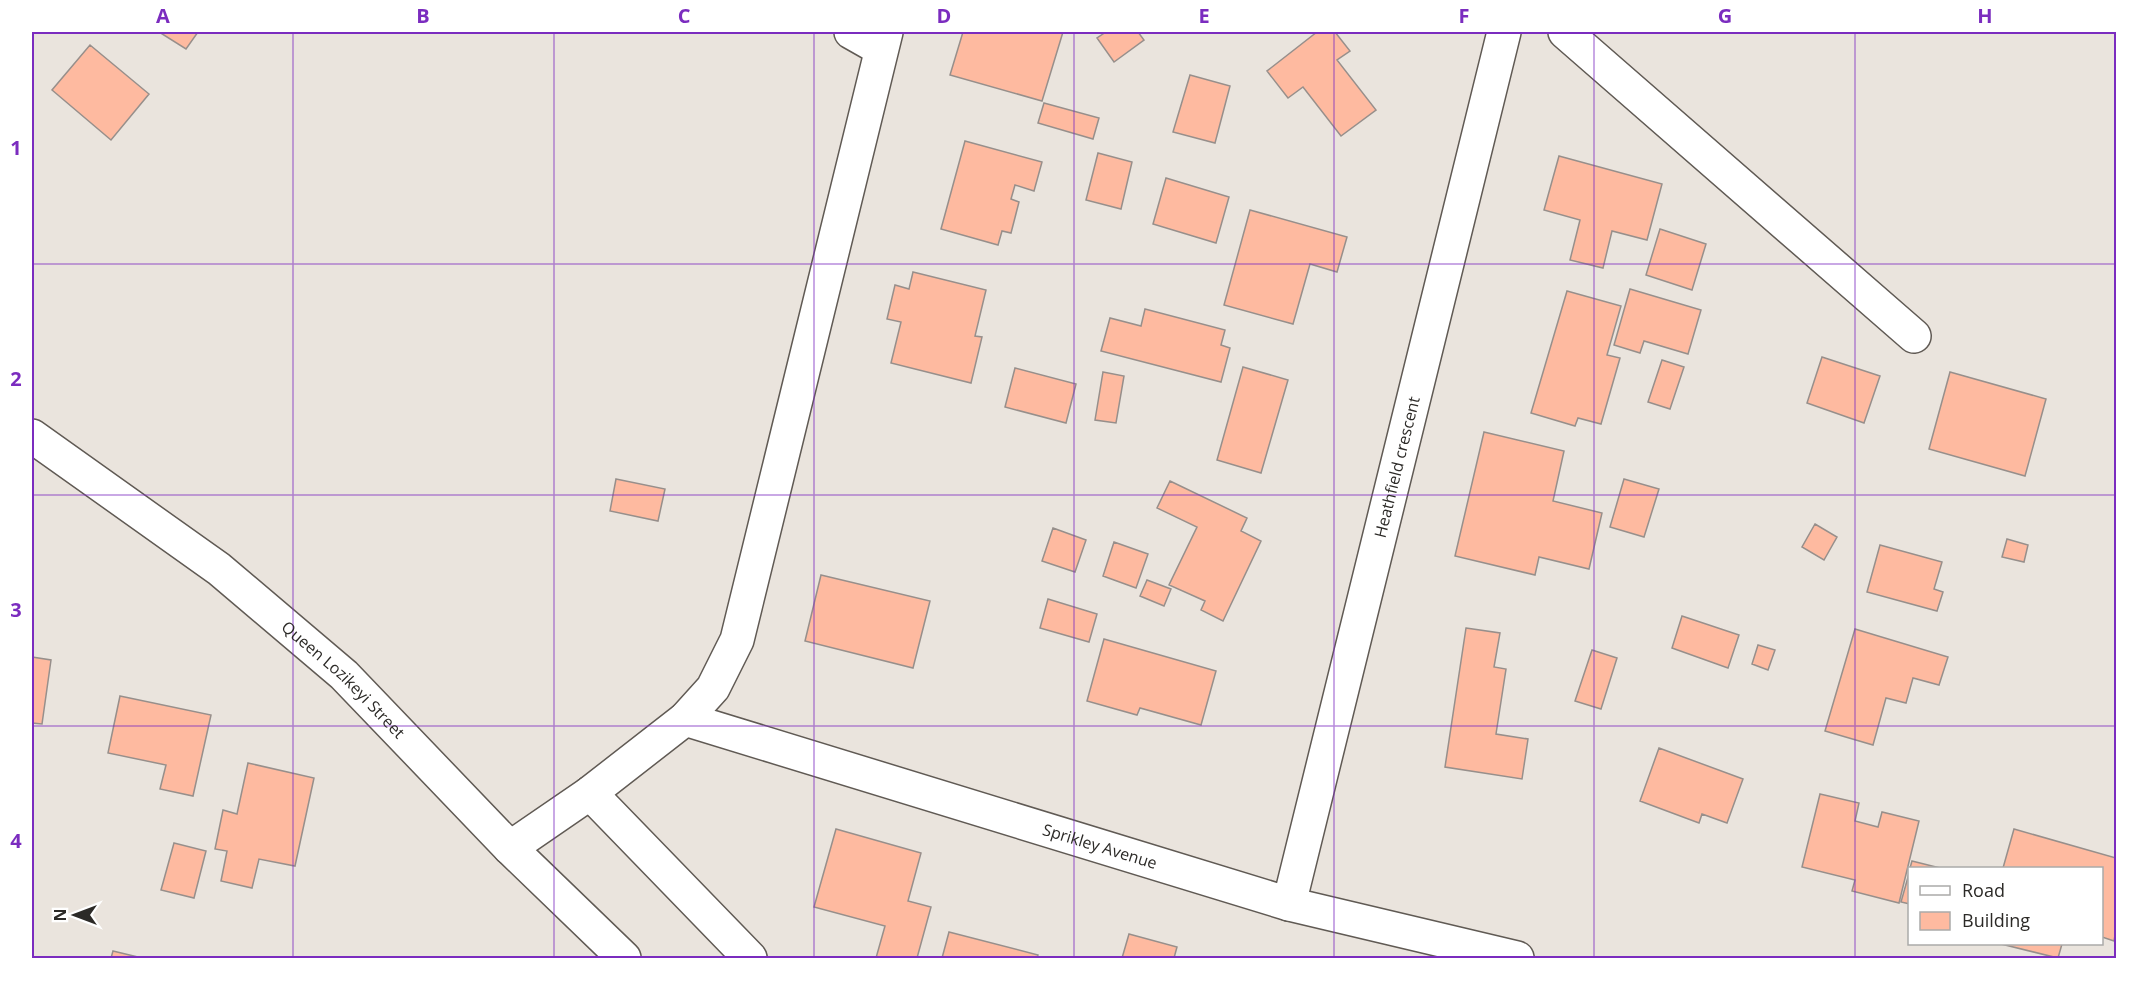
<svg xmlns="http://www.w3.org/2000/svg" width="2148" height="990" font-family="'Open Sans',sans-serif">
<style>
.building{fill:#febaa0;stroke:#978f8b;stroke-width:1.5}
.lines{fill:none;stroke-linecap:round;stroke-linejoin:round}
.minor-casing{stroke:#605a54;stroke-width:36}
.major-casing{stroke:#605a54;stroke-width:36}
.minor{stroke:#fff;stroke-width:33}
.major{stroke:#fff;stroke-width:33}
.grid{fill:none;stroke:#7b2cbf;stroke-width:1.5;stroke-opacity:0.55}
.labels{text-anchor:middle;stroke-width:4.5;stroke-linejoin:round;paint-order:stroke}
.street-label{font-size:16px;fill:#2c2a27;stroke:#fff}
.neatline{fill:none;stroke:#7b2cbf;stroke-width:2}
.grid-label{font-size:20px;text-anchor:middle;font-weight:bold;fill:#7b2cbf}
</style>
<rect width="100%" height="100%" fill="#eae4dd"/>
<!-- building -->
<path class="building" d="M159,32H198L186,49Z
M963,32H1063L1042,101L950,75Z
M1106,32H1138L1144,40L1114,62L1097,38Z
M1317,32H1335L1350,51L1337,60L1376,110L1341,136L1303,87L1288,98L1267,71Z
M90,45L149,94L111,140L52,90Z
M1190,75L1230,86L1215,143L1173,132Z
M1044,103L1099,118L1093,139L1038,123Z
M965,141L1042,162L1034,191L1015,185L1011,199L1019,202L1011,233L1002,231L998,245L941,229Z
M1098,153L1132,162L1121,209L1086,200Z
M1559,156L1662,184L1647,240L1612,231L1603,268L1570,260L1580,220L1544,210Z
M1166,178L1229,197L1216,243L1153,224Z
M1250,210L1347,237L1337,272L1310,264L1293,324L1224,305Z
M1660,229L1706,244L1692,290L1646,275Z
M913,272L986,290L975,336L982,337L971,383L891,363L901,322L887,319L895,285L909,289Z
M1630,289L1701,310L1688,354L1644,341L1640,353L1614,345Z
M1567,291L1621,306L1607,355L1620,358L1601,424L1578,418L1575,426L1531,413Z
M1145,309L1225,330L1221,345L1230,348L1221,382L1101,351L1110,318L1141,326Z
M1822,357L1880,376L1864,423L1807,403Z
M1662,360L1684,367L1670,409L1648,402Z
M1243,367L1288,380L1261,473L1217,460Z
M1015,368L1076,384L1066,423L1005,407Z
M1103,372L1124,376L1116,423L1095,420Z
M1950,372L2046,399L2025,476L1929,449Z
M1484,432L1564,451L1553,501L1602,513L1589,569L1539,557L1535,575L1455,556Z
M616,479L665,489L658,521L610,511Z
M1624,479L1659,489L1644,537L1610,527Z
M1170,481L1247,518L1241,531L1261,541L1223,621L1201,610L1205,601L1169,585L1197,527L1157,508Z
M1815,524L1837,537L1824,560L1802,547Z
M1053,528L1086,540L1075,572L1042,561Z
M2007,539L2028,545L2024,562L2002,557Z
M1114,542L1148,554L1136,588L1103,576Z
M1880,545L1942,562L1934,589L1943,592L1937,611L1867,592Z
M821,575L930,601L913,668L805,641Z
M1147,580L1171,589L1164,606L1140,596Z
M1048,599L1097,614L1089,642L1040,628Z
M1682,616L1739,635L1728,668L1672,648Z
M1466,628L1500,633L1494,667L1506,669L1496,734L1528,739L1522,779L1445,767Z
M1855,629L1948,657L1939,685L1913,678L1906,703L1886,698L1873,745L1825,731Z
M1104,639L1216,671L1201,725L1140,708L1137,715L1087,701Z
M1758,645L1775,650L1768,670L1752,664Z
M1592,650L1617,658L1601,709L1575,701Z
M32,657L51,660L42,724L32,723Z
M120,696L211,715L193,796L160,789L166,765L108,753Z
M1659,748L1743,779L1727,823L1702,814L1699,823L1640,801Z
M248,763L314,778L295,866L259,859L252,888L221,881L227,851L215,849L223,810L237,814Z
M1820,794L1859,803L1855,821L1878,827L1882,812L1919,821L1899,903L1852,891L1855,880L1802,867Z
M836,829L921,853L908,901L931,907L917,958H876L885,926L814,907Z
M2014,829L2116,858V930L2114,941L2102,937V868H2003Z
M174,843L206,851L194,898L161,890Z
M1912,861L1940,868H1910Z
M1910,870V904L1901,902Z
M949,932L1038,955L1037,958H942Z
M1129,934L1177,947L1174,958H1122Z
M2001,944H2062L2058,958Z
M113,951L142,958H111Z"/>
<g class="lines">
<defs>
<g id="minor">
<path d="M851,32L881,49"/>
<path d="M1565,32L1914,336"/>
<path id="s1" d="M685,719L1289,904L1517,958"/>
<path d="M590,793L750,958"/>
<path d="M510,848L590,793L685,719L713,688L737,640L886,32"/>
<path id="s2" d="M1289,904L1504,32"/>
</g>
<g id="major">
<path id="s3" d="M32,436L219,569L344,675L510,848L624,958"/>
</g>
</defs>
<!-- minor casing -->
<use href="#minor" class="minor-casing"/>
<!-- major casing -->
<use href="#major" class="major-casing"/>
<!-- minor -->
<use href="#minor" class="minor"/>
<!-- major -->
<use href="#major" class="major"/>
</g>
<!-- grid -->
<path class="grid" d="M293,32V958M554,32V958M814,32V958M1074,32V958M1334,32V958M1594,32V958M1855,32V958M32,264H2116M32,495H2116M32,726H2116"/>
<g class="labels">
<!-- street labels -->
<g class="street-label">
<text dy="6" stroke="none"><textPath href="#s2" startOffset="450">Heathfield crescent</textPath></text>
<text dy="6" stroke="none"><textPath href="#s3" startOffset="396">Queen Lozikeyi Street</textPath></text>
<text dy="6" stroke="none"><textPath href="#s1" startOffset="434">Sprikley Avenue</textPath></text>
</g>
</g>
<!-- border -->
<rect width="2148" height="990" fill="none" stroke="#ffffff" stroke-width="66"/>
<!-- legend -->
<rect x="1908" y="867" width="195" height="78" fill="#ffffff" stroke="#abaaa9" stroke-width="1.5"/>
<rect x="1920" y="886" width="30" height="9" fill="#ffffff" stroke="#abaaa9" stroke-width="1.5"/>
<text x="1962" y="897" font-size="18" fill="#2c2a27">Road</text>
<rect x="1920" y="912" width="30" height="18" fill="#febaa0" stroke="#abaaa9" stroke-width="1.5"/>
<text x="1962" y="927" font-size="18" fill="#2c2a27">Building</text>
<!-- north arrow -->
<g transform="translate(75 915) rotate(270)" stroke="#ffffff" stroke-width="4.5" paint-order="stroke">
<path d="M0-4.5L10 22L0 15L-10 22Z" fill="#2c2a27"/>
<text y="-9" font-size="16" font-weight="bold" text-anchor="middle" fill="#2c2a27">N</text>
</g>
<rect x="33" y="33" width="2082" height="924" class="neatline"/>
<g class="grid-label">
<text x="163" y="23">A</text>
<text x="423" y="23">B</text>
<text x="684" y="23">C</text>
<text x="944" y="23">D</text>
<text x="1204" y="23">E</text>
<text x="1464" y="23">F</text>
<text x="1725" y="23">G</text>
<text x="1985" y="23">H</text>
<text x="16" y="155">1</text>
<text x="16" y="386">2</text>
<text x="16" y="617">3</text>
<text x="16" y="848">4</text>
</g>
</svg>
